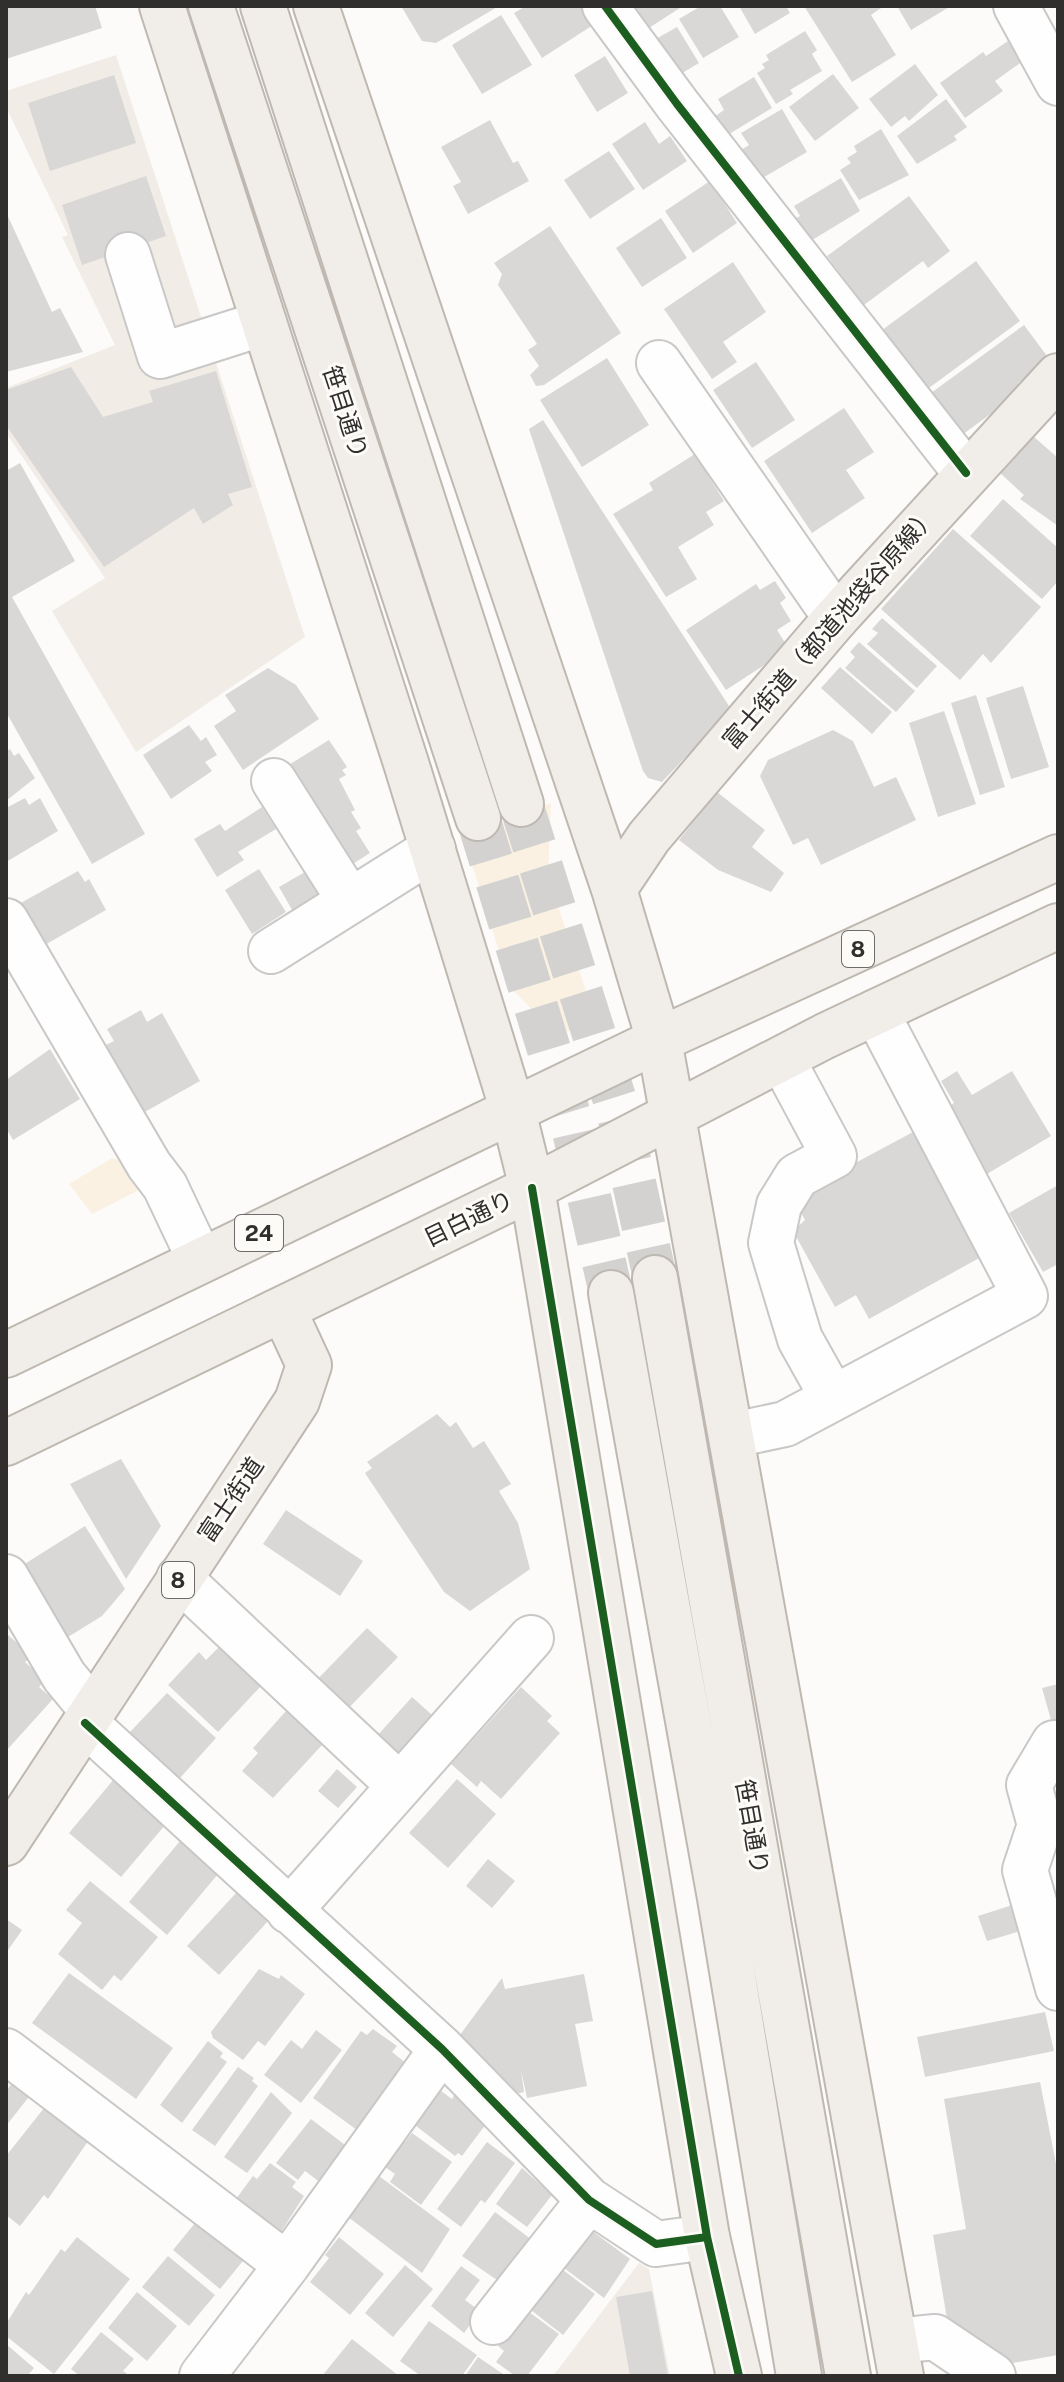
<svg xmlns="http://www.w3.org/2000/svg" width="1064" height="2382" font-family="'Public Sans','Noto Sans JP',sans-serif">
<style>
.built{fill:#f1ece6}
.green{fill:#faf1e3}
.building{fill:#d9d8d7}
.lines{fill:none;stroke-linecap:round;stroke-linejoin:round}
.major-tunnel{stroke:#d3d2d0;stroke-width:44;stroke-dasharray:44 22;stroke-linecap:butt}
.minor-casing{stroke:#c9c8c7;stroke-width:48}
.major-casing{stroke:#beb8b0;stroke-width:48}
.minor{stroke:#fffefe;stroke-width:44}
.major{stroke:#f1eeea;stroke-width:44}
.cycleway-casing{stroke:#fdfbf8;stroke-width:13}
.cycleway{stroke:#1b5e20;stroke-width:8}
.labels{text-anchor:middle;stroke-width:6;stroke-linejoin:round;paint-order:stroke}
.shield{fill:#fdfbf8;stroke:#6e6c6b;stroke-width:2}
.shield-label{font-size:22px;font-weight:bold;fill:#302f2e}
.street-label{font-size:24px;fill:#302f2e;stroke:#fdfbf8}
</style>
<rect width="100%" height="100%" fill="#fcfbf9"/>
<!-- built -->
<path class="built" d="M116,55L305,637L136,752L52,611L105,578L6,433V388L115,345L62,237L68,235L6,107V91Z
M639,2263L649,2269L670,2376H553Z"/>
<!-- green -->
<path class="green" d="M551,803L548,876L591,1006L590,1024L565,1032L539,1017L510,987L463,836Z
M112,1158L130,1164L151,1184L92,1214L69,1184Z"/>
<!-- building -->
<path class="building" d="M6,6H95L102,28L6,59Z
M401,6H499L436,43L422,41Z
M526,6H581L593,25L542,58L514,13Z
M616,6H683L635,37Z
M701,6H720L739,37L703,58L679,19Z
M739,6H786L790,13L755,34Z
M804,6H884L871,15L896,55L852,82Z
M897,6H951L911,30Z
M501,15L532,65L482,94L452,45Z
M677,27L699,63L669,81L647,44Z
M805,31L817,50L812,54L822,71L790,90L793,94L776,104L757,73L765,68L762,64L769,60L766,55Z
M1008,41L1023,61L995,81L1003,91L965,118L940,83L983,52L986,56Z
M605,56L628,93L597,112L574,75Z
M915,64L938,95L909,121L905,116L891,127L869,99Z
M833,74L859,108L815,141L789,107Z
M114,75L136,143L50,171L28,103Z
M754,77L772,108L726,136L714,117L724,110L718,99Z
M946,99L967,127L954,136L957,140L917,164L897,136Z
M782,109L807,152L759,180L741,150L749,145L741,133Z
M490,120L513,163L518,161L529,181L468,214L453,186L461,182L441,147Z
M645,122L659,144L670,136L687,161L643,190L612,144Z
M881,129L909,175L859,200L840,170L851,163L847,158L857,152L854,146Z
M609,151L635,189L590,219L564,180Z
M146,176L166,236L82,265L62,205Z
M841,178L860,211L799,248L785,224L800,216L794,206Z
M710,181L737,223L693,253L665,211Z
M909,196L950,251L928,268L923,261L864,305L827,256Z
M6,212L52,312L60,308L83,352L6,372Z
M661,218L687,258L642,287L616,248Z
M550,226L621,333L544,385L536,386L530,375L539,366L528,350L537,344L498,285L502,274L494,263Z
M976,261L1020,321L918,396L874,336Z
M733,262L766,312L723,342L737,362L712,379L664,309Z
M1024,325L1050,360L1018,383L1023,390L962,435L931,393Z
M607,358L649,425L582,467L540,400Z
M756,362L795,420L752,448L713,390Z
M71,367L103,417L153,402L149,391L216,371L252,487L228,494L233,505L203,524L194,508L104,567L6,425V390Z
M844,408L874,452L846,470L865,498L812,533L764,461Z
M543,420L731,709L662,782L648,778L643,771L529,429Z
M1033,436L1058,458V526L1020,499L1024,495L1000,473Z
M695,454L724,501L706,512L714,525L678,547L697,579L666,597L613,514L653,490L649,483Z
M20,463L75,561L12,597L145,834L92,864L6,712V471Z
M1003,499L1058,548V581L1042,599L970,536Z
M953,529L1041,607L991,663L983,654L960,680L881,609Z
M775,581L786,598L780,603L791,621L777,630L789,649L726,690L686,630L756,584L760,590Z
M882,618L937,666L917,688L867,644L878,633L872,629Z
M859,642L915,691L896,712L845,668L855,657L850,652Z
M840,667L892,712L872,734L821,688Z
M268,668L296,685L319,719L243,770L214,726L236,711L225,695Z
M1023,686L1049,767L1011,779L986,698Z
M976,695L1005,787L980,795L951,703Z
M944,711L976,804L938,817L909,723Z
M189,725L201,741L206,737L217,755L205,762L212,771L171,799L143,755Z
M833,730L853,741L874,787L896,777L916,820L821,865L808,838L793,845L760,776L768,760Z
M329,740L347,767L342,770L346,775L339,779L355,810L351,812L361,828L356,831L370,853L348,867L279,771Z
M10,749L14,756L19,753L35,778L6,801V752Z
M717,792L765,830L752,847L784,873L771,892L718,870L679,840Z
M25,798L29,805L40,798L58,831L6,862V808Z
M262,807L276,829L238,852L244,860L217,877L194,839L220,824L225,831Z
M312,868L332,902L299,922L279,887Z
M259,869L286,912L252,934L225,890Z
M78,871L85,882L89,879L106,910L43,946L19,904Z
M141,1010L147,1022L162,1013L200,1081L134,1118L96,1050L114,1041L107,1029Z
M50,1049L80,1099L13,1140L6,1128V1080Z
M957,1071L972,1095L1012,1071L1051,1136L987,1174L947,1108L954,1103L941,1081Z
M913,1132L981,1257L869,1319L856,1295L835,1307L793,1231L805,1220L792,1197Z
M1058,1185V1264L1043,1272L1009,1213Z
M437,1414L450,1427L456,1422L473,1448L484,1441L511,1484L499,1491L518,1523L530,1569L470,1611L444,1592L365,1473L372,1468L367,1462Z
M121,1459L161,1526L126,1579L70,1484Z
M286,1510L363,1561L340,1596L263,1544Z
M85,1526L125,1589L102,1616L68,1637L23,1565Z
M367,1628L398,1657L342,1715L312,1685Z
M8,1635L32,1656L25,1662L45,1680L39,1687L53,1699L6,1751Z
M220,1646L261,1686L218,1732L168,1685L199,1652L206,1660Z
M1058,1684V1726L1053,1727L1042,1688Z
M521,1687L552,1716L547,1721L560,1733L501,1799L481,1781L477,1787L451,1764Z
M167,1693L216,1738L180,1778L130,1732Z
M412,1697L440,1722L404,1760L377,1736Z
M286,1711L323,1744L273,1798L242,1771L258,1753L253,1748Z
M337,1769L357,1787L338,1808L318,1791Z
M114,1779L166,1824L121,1877L69,1833Z
M457,1779L496,1814L448,1868L409,1833Z
M180,1841L218,1874L167,1935L129,1902Z
M488,1859L515,1881L492,1908L466,1886Z
M90,1881L158,1937L121,1981L114,1975L102,1990L58,1954L82,1923L66,1910Z
M237,1892L268,1921L219,1975L187,1946Z
M1022,1902L1030,1928L987,1941L978,1916Z
M6,1919L22,1930L6,1953Z
M259,1969L279,1979L281,1975L305,1994L265,2046L258,2041L243,2060L213,2038L211,2032Z
M69,1973L173,2048L136,2099L32,2023Z
M584,1974L593,2021L575,2024L587,2086L527,2098L521,2070L524,2092L507,2096L454,2043L502,1978L505,1989Z
M1045,2012L1054,2051L925,2077L917,2037Z
M373,2029L397,2046L392,2052L406,2063L357,2130L313,2098L361,2031L367,2035Z
M316,2030L342,2050L301,2103L264,2075L291,2040L302,2049Z
M208,2041L223,2053L220,2057L227,2062L182,2123L160,2105Z
M238,2067L254,2078L252,2081L258,2086L215,2146L192,2130Z
M18,2076L35,2089L6,2126V2091Z
M1040,2082L1058,2174V2355L1007,2364L947,2319L933,2235L966,2229L944,2099Z
M437,2088L452,2099L455,2094L489,2120L462,2156L458,2153L455,2156L411,2122Z
M271,2092L292,2113L247,2173L224,2157Z
M48,2103L91,2137L48,2199L44,2195L20,2226L6,2215V2156Z
M311,2119L349,2148L321,2183L305,2171L298,2180L276,2163Z
M412,2133L452,2162L421,2205L390,2182L395,2174L379,2163L398,2138L405,2142Z
M487,2142L515,2163L485,2203L481,2200L461,2227L437,2209Z
M270,2163L296,2182L292,2187L304,2196L277,2238L233,2203L253,2176L257,2179Z
M522,2168L552,2195L527,2227L496,2204Z
M379,2176L450,2229L422,2273L348,2217Z
M495,2212L532,2240L497,2280L462,2256Z
M200,2217L247,2256L220,2289L173,2250Z
M588,2228L630,2259L604,2298L560,2265Z
M77,2237L130,2279L54,2374L6,2336V2324L26,2292L29,2295L61,2249L65,2252Z
M339,2237L384,2274L350,2315L310,2282L329,2258L325,2255Z
M168,2256L215,2295L189,2326L142,2287Z
M405,2265L433,2289L393,2337L365,2313Z
M461,2266L480,2280L465,2300L480,2311L464,2333L431,2306Z
M563,2270L595,2294L563,2335L527,2307L550,2277L555,2281Z
M652,2291L668,2376H630L616,2297Z
M137,2292L177,2326L147,2361L108,2328Z
M525,2309L559,2334L527,2376H515L496,2362L504,2351L498,2346Z
M429,2321L477,2355L462,2376H421L400,2361Z
M101,2332L134,2359L123,2371L130,2376H80L71,2369Z
M352,2339L399,2376H322Z
M6,2344L34,2368L27,2376H6Z
M478,2357L506,2376H465Z"/>
<g class="lines">
<!-- major-tunnel -->
<path class="major-tunnel" d="M521,804L618,1110L655,1278
M478,818L574,1131L611,1293"/>
<defs>
<path id="minor" d="M605,6L677,104L966,473
M1016,6L1058,83
M128,255L160,356L264,323
M659,363L836,618
M274,781L350,901
M6,921L149,1165L165,1186L200,1260
M271,951L433,849
M782,1059L834,1156L797,1176L779,1205L771,1243L800,1339L833,1398
M733,1435L785,1424L1025,1296L876,1012
M6,1577L64,1676L92,1710
M179,1578L400,1786
M85,1723L442,2049L589,2200L656,2244L707,2237
M1054,1743L1029,1785L1040,1825L1025,1870L1058,1988
M289,1911L531,1638
M6,2051L287,2265
M493,2322L589,2200
M895,2341L935,2337L993,2376
M202,2376L287,2265L442,2049"/>
<path id="major" d="M162,6L406,763L513,1111L532,1188L707,2237L739,2376
M211,6L478,818
M263,6L521,804
M316,6L614,889L659,1040L901,2376
M614,889L649,837L836,618L1058,376
M655,1278L848,2376
M611,1293L720,1898L799,2376
M6,1355L659,1040L1058,857
M6,1443L532,1188L825,1036L1058,926
M6,1843L297,1401L309,1365L283,1309"/>
</defs>
<!-- minor casing -->
<use href="#minor" class="minor-casing"/>
<!-- major casing -->
<use href="#major" class="major-casing"/>
<!-- minor -->
<use href="#minor" class="minor"/>
<!-- major -->
<use href="#major" class="major"/>
<defs>
<path id="cycleway" d="M605,6L677,104L966,473
M532,1188L707,2237L739,2376
M85,1723L442,2049L589,2200L656,2244L707,2237"/>
</defs>
<!-- cycleway casing -->
<use href="#cycleway" class="cycleway-casing"/>
<!-- cycleway -->
<use href="#cycleway" class="cycleway"/>
</g>
<g class="labels">
<!-- shield labels -->
<g class="shield">
<rect x="842" y="931" width="32" height="36" rx="6"/>
<rect x="235" y="1215" width="48" height="36" rx="6"/>
<rect x="162" y="1562" width="32" height="36" rx="6"/>
</g>
<g class="shield-label">
<text x="858" y="957">8</text>
<text x="259" y="1241">24</text>
<text x="178" y="1588">8</text>
</g>
<!-- street labels -->
<g class="street-label">
<text transform="translate(345 412) rotate(72)" y="8">笹目通り</text>
<text transform="translate(830 628) rotate(-49)" y="8">富士街道（都道池袋谷原線）</text>
<text transform="translate(469 1219) rotate(-26)" y="8">目白通り</text>
<text transform="translate(231 1500) rotate(-56)" y="8">富士街道</text>
<text transform="translate(752 1827) rotate(80)" y="8">笹目通り</text>
</g>
</g>
<!-- border -->
<rect width="1064" height="2382" fill="none" stroke="#302f2e" stroke-width="16"/>
</svg>
